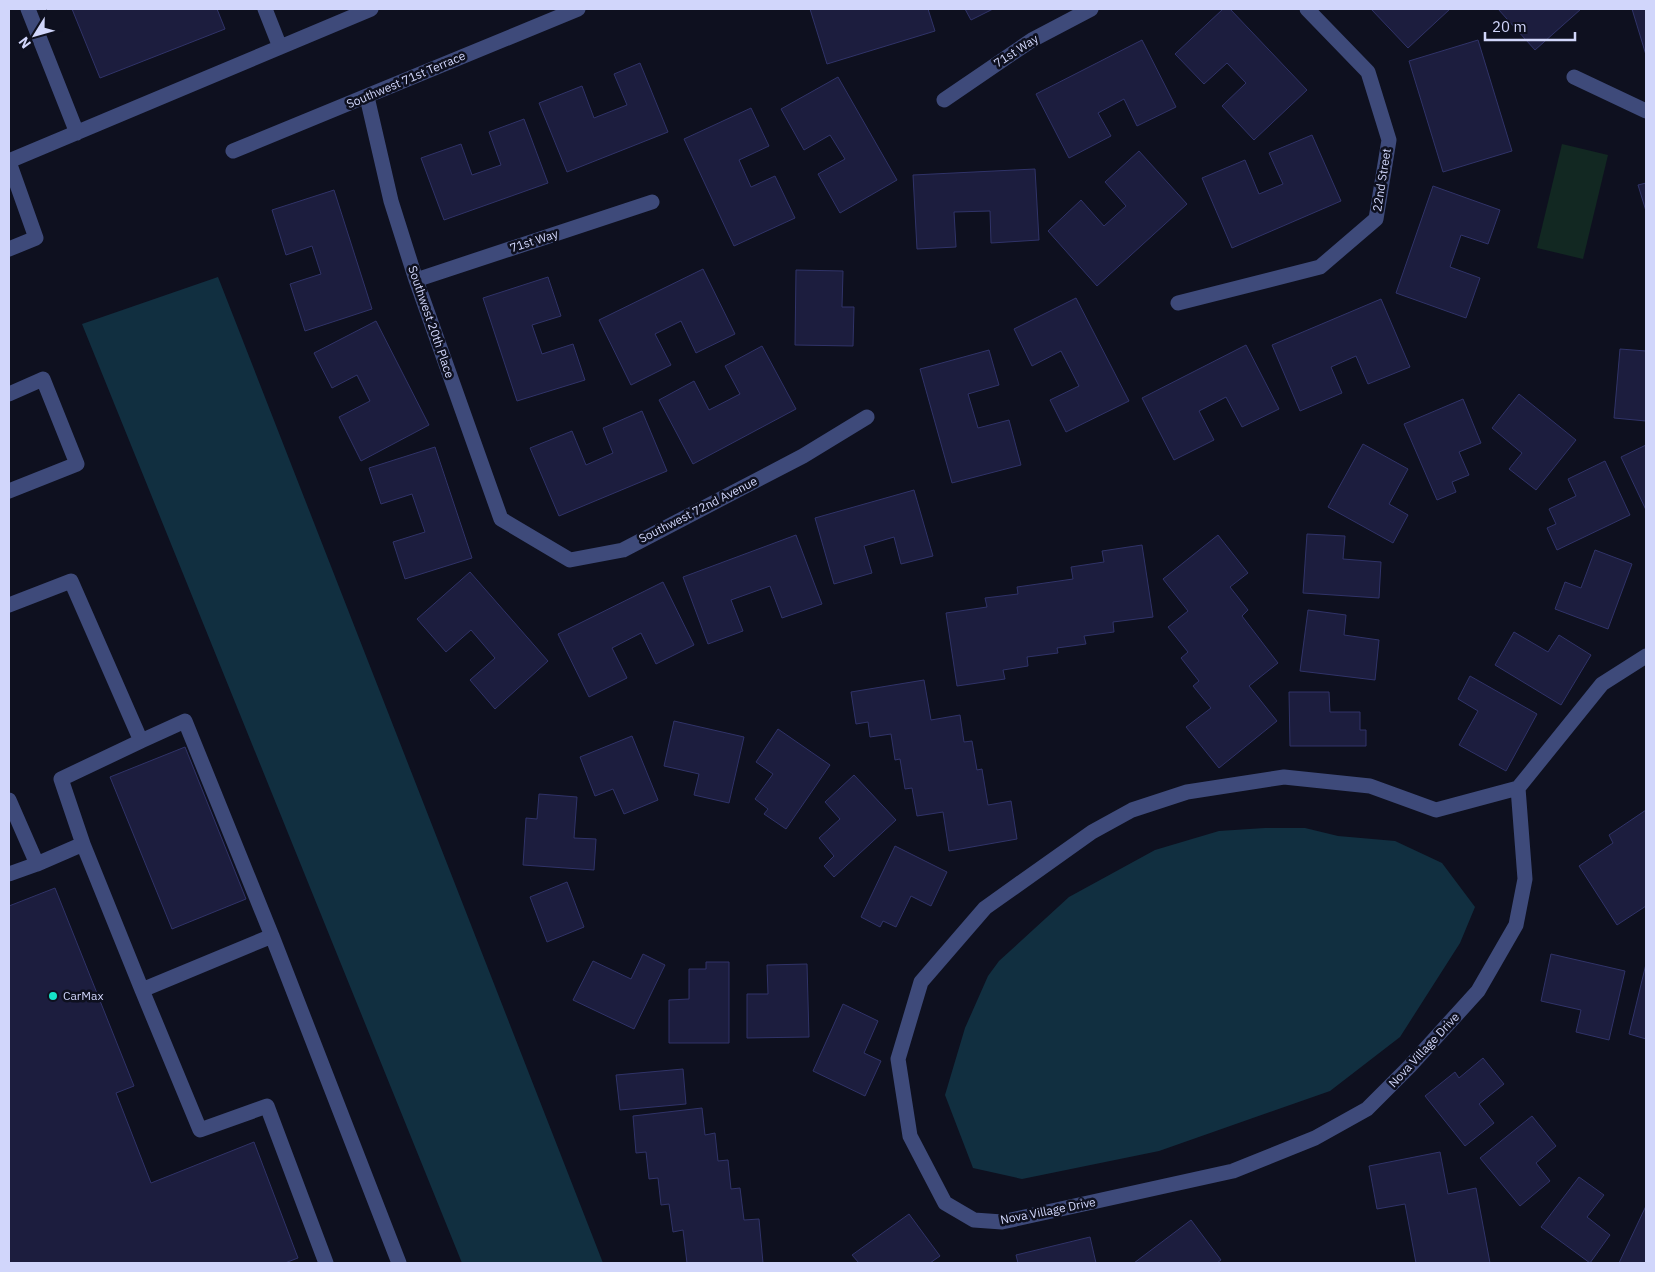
<svg xmlns="http://www.w3.org/2000/svg" width="1655" height="1272" font-family="'IBM Plex Sans',sans-serif">
<style>
.green{fill:#122822}
.water{fill:#112f40}
.building{fill:#1c1d3e;stroke:#303368}
.lines{fill:none;stroke-linecap:round;stroke-linejoin:round}
.minor{stroke:#3e4a7a;stroke-width:15}
.poi-dot{fill:#15e3c7;stroke:#0e101f;stroke-width:2}
.labels{text-anchor:middle;stroke-width:5;stroke-linejoin:round;paint-order:stroke}
.street-label{font-size:12px;fill:#d1d6fb;stroke:#0e101f}
.poi-label{font-size:12px;fill:#d1d6fb;stroke:#0e101f;text-anchor:start}
</style>
<rect width="100%" height="100%" fill="#0e101f"/>
<!-- green -->
<path class="green" d="M1562,144L1608,155L1583,259L1537,248Z"/>
<!-- water -->
<path class="water" d="M218,277L603,1263H462L82,324Z
M1265,828H1305L1338,836L1395,841L1442,863L1475,907L1460,943L1400,1037L1330,1091L1159,1151L1022,1179L973,1168L945,1095L965,1028L988,976L999,961L1069,897L1155,850L1219,831Z"/>
<!-- building -->
<path class="building" d="M72,9H217L225,29L100,78Z
M810,9H928L935,31L827,64Z
M965,9H993L971,20Z
M1223,9H1230L1307,90L1254,140L1222,106L1246,83L1227,63L1204,84L1175,54Z
M1371,9H1450L1408,48Z
M1498,9H1581L1535,50Z
M1632,9H1646V55Z
M1142,40L1176,107L1137,126L1124,99L1098,113L1111,136L1069,158L1036,94Z
M1478,40L1512,151L1443,172L1409,61Z
M640,63L668,132L567,172L539,103L582,86L594,118L627,105L614,74Z
M838,77L897,180L840,213L818,174L845,159L830,135L804,150L781,109Z
M751,108L769,146L739,160L751,187L775,176L795,218L734,246L684,139Z
M524,119L548,183L444,220L421,158L461,144L472,175L501,165L489,132Z
M1312,135L1341,201L1232,248L1202,178L1245,160L1259,194L1283,184L1269,153Z
M1139,151L1187,204L1097,286L1048,231L1081,200L1104,226L1126,206L1105,182Z
M1035,169L1039,240L991,243L990,211L954,212L956,247L917,249L913,175Z
M1646,183V211L1638,185Z
M1433,186L1500,210L1488,244L1461,235L1450,267L1480,278L1466,318L1396,293Z
M334,190L372,309L305,331L290,284L321,274L312,246L286,255L272,210Z
M703,269L735,334L696,353L681,321L655,334L671,365L631,385L599,320Z
M796,270L843,271L842,307H854L853,346L795,345Z
M548,277L561,316L532,325L542,354L573,344L585,380L517,401L483,298Z
M1076,298L1129,401L1066,432L1050,400L1079,386L1061,351L1032,366L1014,329Z
M1381,299L1410,367L1368,384L1356,356L1331,367L1342,393L1300,411L1272,345Z
M376,321L429,425L361,461L339,417L370,401L357,375L332,388L314,353Z
M1246,345L1279,409L1242,427L1226,397L1199,411L1214,440L1174,460L1142,398Z
M762,346L796,409L693,464L659,400L694,381L709,410L740,394L725,366Z
M1620,349L1646,351V421L1614,418Z
M989,350L999,385L968,394L978,428L1009,420L1021,465L952,483L920,369Z
M1519,394L1576,440L1536,490L1509,469L1522,453L1492,428Z
M1463,399L1481,443L1459,452L1469,475L1452,482L1456,492L1437,500L1404,424Z
M642,411L667,471L559,516L530,448L572,431L586,465L613,453L603,428Z
M1363,444L1408,469L1389,504L1408,515L1393,543L1328,507Z
M1646,445V510L1621,457Z
M435,447L472,558L405,579L393,542L425,532L412,494L381,504L369,468Z
M1605,461L1630,515L1557,550L1547,528L1556,524L1549,509L1576,496L1568,479Z
M914,490L933,556L901,564L894,537L864,546L872,573L834,584L815,518Z
M1307,534L1345,536L1343,559L1381,562L1379,598L1303,593Z
M796,535L822,604L782,618L770,586L731,600L743,631L708,644L683,577Z
M1218,535L1248,573L1230,587L1248,610L1242,616L1278,663L1249,686L1277,721L1219,768L1186,727L1211,708L1193,686L1199,681L1181,658L1188,652L1168,627L1188,611L1163,579Z
M1142,545L1153,617L1113,622L1114,632L1084,636L1086,644L1057,648L1058,653L1027,657L1028,666L1003,670L1005,679L957,686L946,613L987,607L985,598L1018,594L1017,587L1073,579L1071,567L1104,562L1102,551Z
M1595,550L1632,564L1608,629L1555,609L1565,582L1581,588Z
M470,572L548,661L495,709L470,680L495,658L471,630L446,652L417,619Z
M663,582L694,645L656,664L641,633L612,648L627,678L589,697L558,634Z
M1308,610L1346,615L1344,635L1379,640L1375,680L1300,671Z
M1514,632L1548,652L1559,635L1591,655L1561,705L1495,665Z
M1470,676L1537,714L1506,771L1459,745L1478,711L1458,699Z
M924,680L931,720L960,715L964,742L972,741L977,770L982,769L988,805L1011,801L1017,839L949,851L943,812L917,816L912,788L905,789L900,759L895,760L891,734L870,737L868,722L856,724L851,692Z
M1289,692H1329L1330,712H1360V730H1366V746H1290Z
M674,721L744,737L729,803L694,795L699,774L664,766Z
M778,729L830,765L786,829L764,814L768,809L755,799L773,774L756,762Z
M632,736L658,800L624,814L613,789L595,796L580,757Z
M185,747L246,899L172,929L110,777Z
M854,775L896,820L834,877L824,866L834,856L819,838L840,819L825,802Z
M539,794L577,797L574,838L596,839L594,870L523,865L526,818L537,819Z
M1646,810V906L1617,925L1579,866L1613,843L1609,835Z
M895,846L947,872L931,906L911,896L896,927L883,921L880,927L861,917Z
M567,882L584,927L547,942L530,897Z
M55,888L134,1086L116,1093L151,1183L254,1142L298,1258L285,1263H9V906Z
M643,954L665,965L634,1029L573,1000L593,961L631,979Z
M1551,954L1625,971L1609,1040L1576,1032L1581,1010L1541,1001Z
M706,962H729V1043H669V1000L689,999V969H706Z
M807,964L809,1037L747,1038V994H768L767,965Z
M1646,964V1039L1629,1034Z
M843,1004L878,1021L864,1053L881,1061L865,1096L813,1071Z
M1483,1058L1504,1084L1479,1104L1494,1123L1465,1146L1425,1096L1455,1072L1459,1078Z
M683,1069L686,1104L620,1110L616,1075Z
M702,1108L705,1135L715,1133L718,1161L728,1160L731,1189L740,1188L744,1220L759,1219L763,1263H687L683,1230L673,1232L669,1204L661,1205L658,1178L649,1179L646,1152L636,1153L633,1116Z
M1532,1116L1556,1146L1536,1163L1550,1181L1520,1206L1480,1158Z
M1440,1152L1448,1194L1476,1188L1490,1263H1416L1405,1204L1377,1209L1369,1166Z
M1579,1177L1604,1195L1587,1217L1610,1235L1590,1263L1541,1227Z
M1646,1206V1263H1619Z
M909,1214L940,1256L930,1263H859L852,1255Z
M1191,1220L1221,1260L1217,1263H1134Z
M1090,1237L1096,1263H1018L1016,1255Z"/>
<g class="lines">
<!-- minor -->
<path class="minor" d="M28,9L77,133
M265,9L280,47
M1574,77L1646,111
M367,97L391,201L416,280L501,519L570,560L623,550L803,456L867,417
M944,100L1032,40L1091,9
M233,151L578,9
M9,161L371,9
M9,162L36,238L9,249
M416,280L652,202
M1178,303L1320,267L1376,219L1389,140L1368,72L1307,9
M9,394L43,379L77,464L9,491
M9,605L71,581L141,741L185,721L272,936L142,990L83,844L37,864
M1284,777L1370,786L1436,810L1518,788L1525,879L1516,925L1478,991L1410,1066L1367,1109L1315,1138L1233,1171L1002,1222L974,1220L945,1203L910,1136L898,1059L921,982L985,908L1092,832L1132,810L1187,792Z
M1518,788L1602,684L1646,656
M9,800L37,864L9,874
M83,844L61,779L141,741
M272,936L399,1263
M142,990L200,1130L267,1106L326,1263"/>
</g>
<!-- markers -->
<circle class="poi-dot" cx="53" cy="996" r="5"/>
<g class="labels">
<!-- street labels -->
<g class="street-label">
<text transform="translate(1016 51) rotate(-33)" y="4">71st Way</text>
<text transform="translate(406 80) rotate(-23)" y="4">Southwest 71st Terrace</text>
<text transform="translate(1382 180) rotate(-81)" y="4">22nd Street</text>
<text transform="translate(534 241) rotate(-18)" y="4">71st Way</text>
<text transform="translate(431 322) rotate(71)" y="4">Southwest 20th Place</text>
<text transform="translate(698 510) rotate(-27)" y="4">Southwest 72nd Avenue</text>
<text transform="translate(1424 1050) rotate(-47)" y="4">Nova Village Drive</text>
<text transform="translate(1048 1211) rotate(-11)" y="4">Nova Village Drive</text>
</g>
<!-- poi labels -->
<g class="poi-label">
<text x="63" y="1000">CarMax</text>
</g>
</g>
<!-- border -->
<rect width="1655" height="1272" fill="none" stroke="#d1d6fb" stroke-width="20"/>
<!-- north arrow -->
<g transform="translate(35 35) rotate(233)" stroke="#0e101f" stroke-width="4" paint-order="stroke">
<path d="M0-4L9 19L0 12L-9 19Z" fill="#d1d6fb"/>
<text y="-8" font-size="14" font-weight="bold" text-anchor="middle" fill="#d1d6fb">N</text>
</g>
<!-- scale -->
<path d="M1485 32v8h90v-8" fill="none" stroke="#d1d6fb" stroke-width="2.5"/>
<text x="1492" y="32" font-size="15" fill="#d1d6fb" stroke="#0e101f" stroke-width="4" paint-order="stroke">20 m</text>
</svg>
